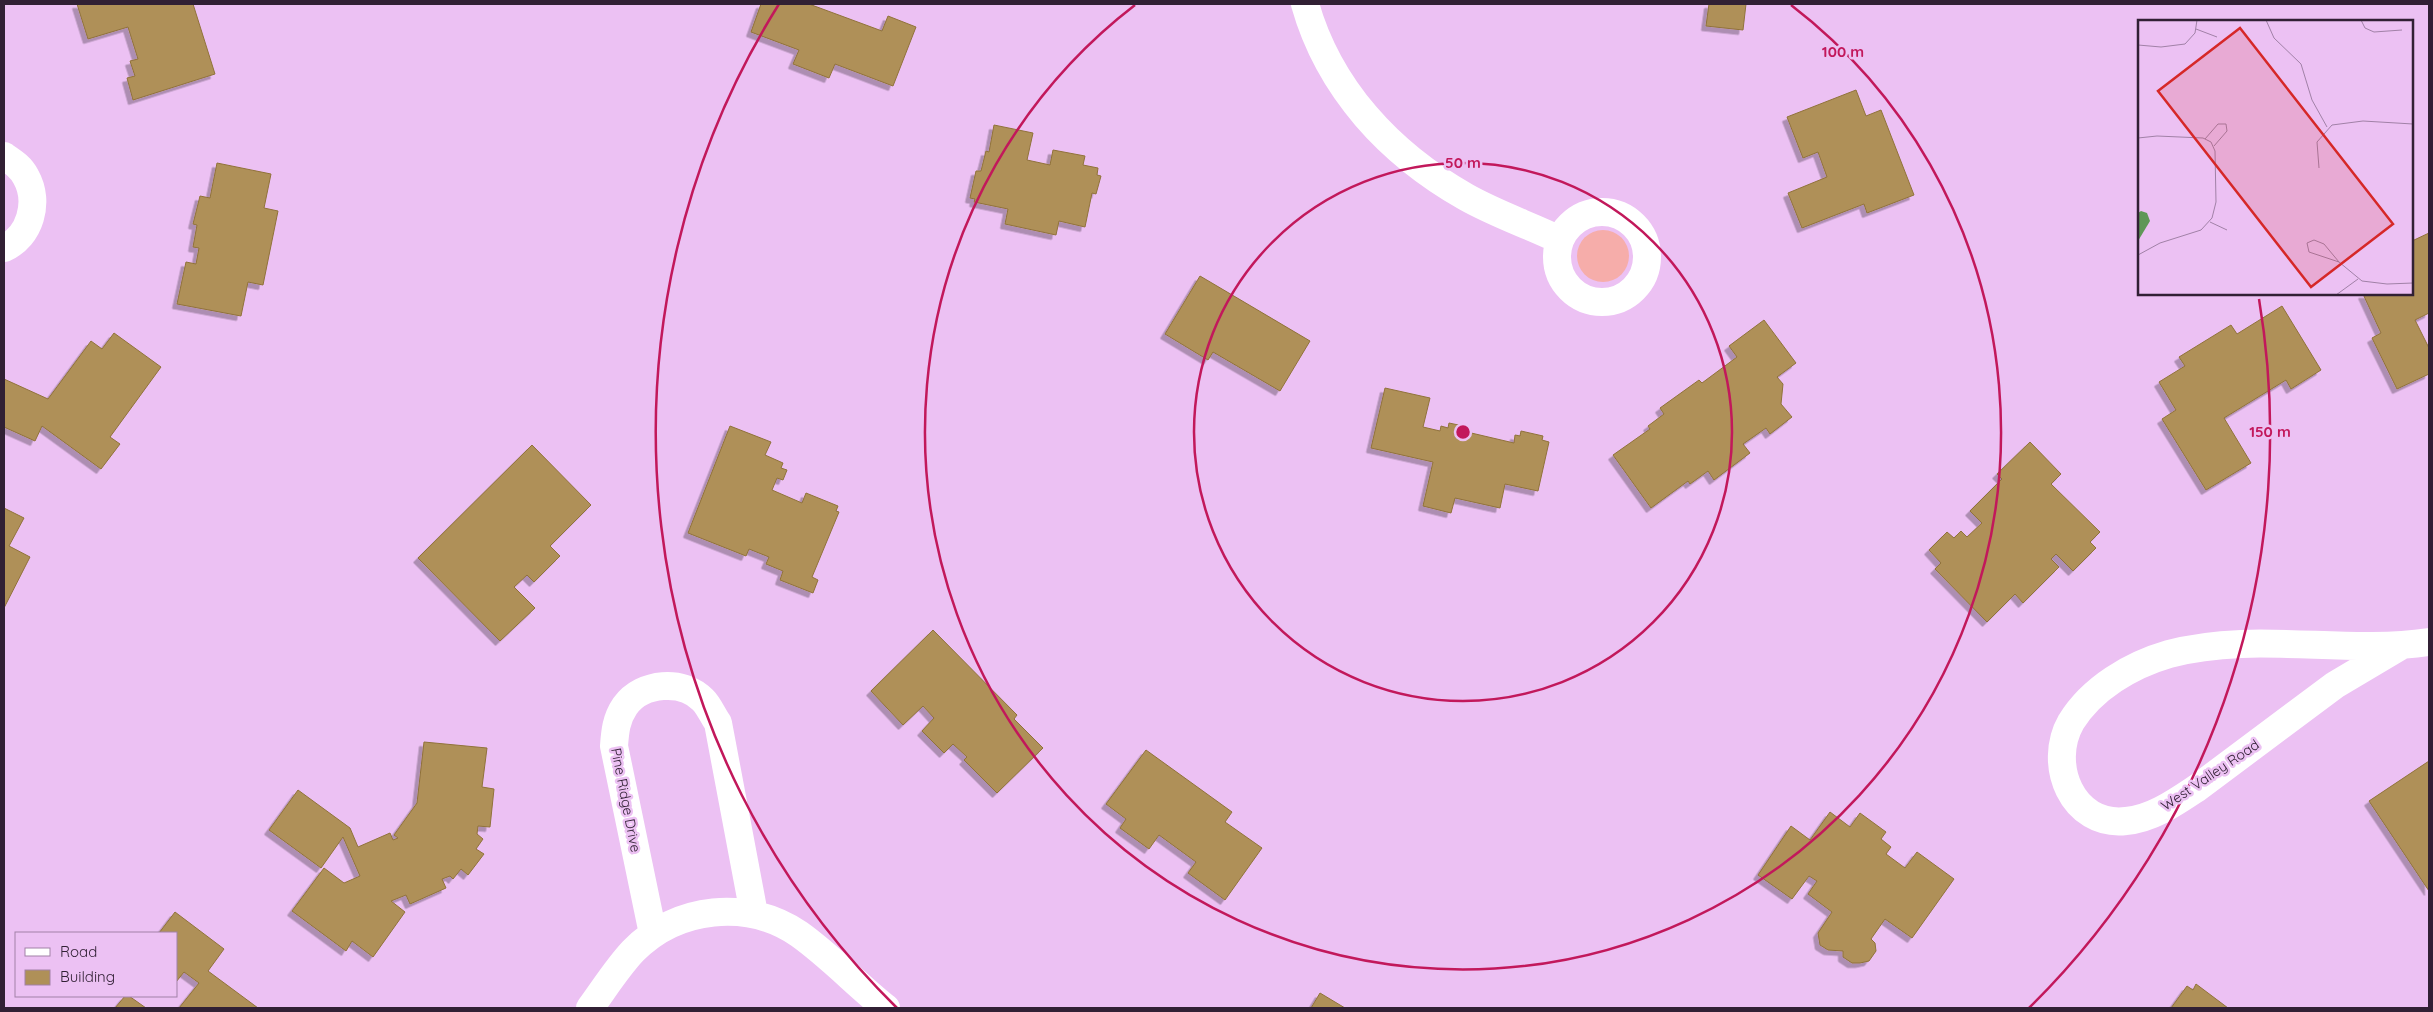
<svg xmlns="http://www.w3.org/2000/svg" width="2433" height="1012" font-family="Quicksand,sans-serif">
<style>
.green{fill:#f6adaa}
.building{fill:#af9058;stroke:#90723a;filter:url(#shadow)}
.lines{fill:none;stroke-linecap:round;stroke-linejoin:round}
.minor{stroke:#fff;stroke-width:28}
.ring{fill:none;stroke:#c2185b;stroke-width:2.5}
.labels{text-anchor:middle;stroke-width:5;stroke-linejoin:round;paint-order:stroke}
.street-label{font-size:14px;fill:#312034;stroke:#ecc1f3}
.inset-road{fill:none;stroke:#a181a7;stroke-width:1}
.view{fill:#d62828;fill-opacity:0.15;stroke:#d62828;stroke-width:2.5}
.inset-edge{fill:none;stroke:#312034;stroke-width:2.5}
.centre{fill:#c2185b;stroke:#ecc1f3;stroke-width:2.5}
.ring-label{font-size:15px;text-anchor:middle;font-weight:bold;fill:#c2185b;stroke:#ecc1f3;stroke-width:5;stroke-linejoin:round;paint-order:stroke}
</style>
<defs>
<filter id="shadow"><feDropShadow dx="-4.5" dy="4.5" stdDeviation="0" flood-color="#0004"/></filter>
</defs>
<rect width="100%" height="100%" fill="#ecc1f3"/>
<!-- green -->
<path class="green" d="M1577 256a26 26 0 1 1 52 0a26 26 0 1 1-52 0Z"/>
<!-- building -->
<path class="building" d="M77,4H193L215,74L133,100L127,78L135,76L130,61L138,59L128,27L88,39Z
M761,4H809L882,31L888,16L916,27L893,86L835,64L829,78L793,64L799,50L751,32Z
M1709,4H1746L1743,30L1706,26Z
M1856,90L1866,116L1881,110L1914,195L1867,213L1864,204L1802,228L1788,193L1827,177L1818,152L1803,158L1787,117Z
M994,125L1033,133L1027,160L1050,165L1053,150L1085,156L1083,165L1098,168L1097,175L1101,176L1096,194L1092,193L1085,227L1059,221L1056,235L1005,224L1008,209L974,202L975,199L970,198L976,171H981L986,151L989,152Z
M217,163L271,174L264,208L278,211L263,285L248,282L241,316L177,304L186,262L196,264L199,248L193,247L197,225L193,224L200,196L210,198Z
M2429,233V313L2415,320L2429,348V374L2397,389L2372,338L2381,333L2363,294H2412V241Z
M1200,276L1310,341L1280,391L1213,352L1208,360L1165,334Z
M2282,306L2321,370L2291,389L2286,380L2224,418L2251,463L2206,490L2162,419L2176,410L2159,382L2185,366L2179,357L2231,325L2237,334Z
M1764,320L1796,363L1777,377L1783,384L1781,404L1792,417L1770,434L1766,428L1743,444L1750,453L1714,480L1708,471L1690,484L1688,481L1651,508L1613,455L1650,429L1648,426L1664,414L1660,408L1699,380L1702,383L1737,357L1729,346Z
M114,333L161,367L110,437L120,444L101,469L42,426L35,441L4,427V379L48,399L91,341L102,349Z
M1385,388L1430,398L1423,427L1440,431L1441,426L1448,428L1449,423L1468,427L1467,432L1514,443L1515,435L1520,436L1521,431L1543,436L1542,440L1549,442L1538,491L1505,484L1500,508L1455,498L1451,513L1423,506L1433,462L1371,448Z
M730,426L771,442L765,455L783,463L781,468L787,470L783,480L777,478L772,490L802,503L806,493L838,506L836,511L839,512L812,577L818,580L813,593L780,580L783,571L766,564L769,557L749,549L746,556L688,533Z
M2030,442L2061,474L2051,484L2100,532L2090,542L2096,548L2073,571L2056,554L2051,559L2059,567L2023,603L2015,594L1987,622L1935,569L1941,563L1929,550L1947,532L1954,538L1961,531L1967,537L1982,523L1970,511L2002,479L1997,474Z
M532,445L591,505L550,546L560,556L534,582L527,575L514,587L535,608L500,641L418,558Z
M4,508L24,518L9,546L30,557L4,608Z
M933,630L1017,715L1014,719L1043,748L997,793L964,760L967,757L953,744L944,753L922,731L934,718L923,706L903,725L871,691Z
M424,742L487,748L482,787L494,789L490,827L478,826L477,834L483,839L476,849L484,854L468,875L461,869L453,879L450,876L442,879L446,888L410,904L406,895L391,901L405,912L373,957L352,941L346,951L292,911L324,868L344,883L360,876L343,837L321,868L269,830L298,790L350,828L358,847L390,833L393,840L398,838L394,835L417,803Z
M1146,750L1232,812L1225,822L1262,848L1225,900L1188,873L1196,862L1159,835L1149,849L1120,828L1126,819L1106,804Z
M2429,761V891L2369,801Z
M1830,812L1850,827L1860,813L1886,832L1881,839L1891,847L1886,854L1905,868L1917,852L1954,879L1912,938L1885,919L1871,939L1875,943L1876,951L1869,961L1860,963H1852L1843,957V951L1828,950L1820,945L1818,933L1832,912L1808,894L1817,881L1809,876L1792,899L1758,875L1791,826L1810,840Z
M175,912L224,949L208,971L258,1008H179L199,983L184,972L176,982V933H159Z
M2196,984L2228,1008H2171L2187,986L2193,990Z
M1320,993L1345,1008H1311Z
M125,996H129L146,1008H115Z"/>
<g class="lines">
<!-- minor -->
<path class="minor" d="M1305,4C1329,89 1390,154 1466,197C1496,214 1529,225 1560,240
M4,156C13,162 21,167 26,177C40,202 30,237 4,248
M1557 257a45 45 0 1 1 90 0a45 45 0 1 1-90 0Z
M2399,647L2335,685L2197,788C2176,802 2152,819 2126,821C2072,827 2047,764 2071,722C2092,688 2131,665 2169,654C2254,631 2344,655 2429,642
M653,934L614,746C615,732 616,719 625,706C642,682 683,679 703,700C709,706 713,716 718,723L754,914
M590,1008C604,989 617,968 633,951C677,906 748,899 799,934C830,956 857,985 886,1008"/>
</g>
<!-- distance rings -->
<g class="ring">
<circle cx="1463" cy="432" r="269"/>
<path d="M1791 5A538 538 0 1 1 1135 5"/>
<path d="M897 1008A807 807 0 0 1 779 4M2259 299A807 807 0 0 1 2029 1008"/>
</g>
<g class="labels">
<!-- street labels -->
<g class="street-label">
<text transform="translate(2210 775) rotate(-34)" y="5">West Valley Road</text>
<text transform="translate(626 800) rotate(79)" y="5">Pine Ridge Drive</text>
</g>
</g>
<!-- overview -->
<g transform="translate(2138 20)">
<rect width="275" height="275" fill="#ecc1f3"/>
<path d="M3,191L9,193L12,201L0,221V193Z" fill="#5f9757"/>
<path class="inset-road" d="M128,0L136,18L163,44L174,80L189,107M223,0L227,8L236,12L264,10M58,9L79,17M0,25L23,27L47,24L57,13L59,0M0,118L19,116L65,118L73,122L77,131L78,182L74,198L63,210L22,223L0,235M67,119L80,104H88L89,111L76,126M181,148L179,122L194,105L225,101L275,104M72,202L89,210M201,242L171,232L169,223L176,220L186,224L201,242L224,261L249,264L275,263M198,275L220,259"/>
<path class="view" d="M102,8L255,204L173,267L20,71Z"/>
<rect width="275" height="275" class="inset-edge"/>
</g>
<circle cx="1463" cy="432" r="8" class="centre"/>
<g class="ring-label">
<text x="1843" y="57">100 m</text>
<text x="1463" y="168">50 m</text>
<text x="2270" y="437">150 m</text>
</g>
<!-- border -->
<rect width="2433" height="1012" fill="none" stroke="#312034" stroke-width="10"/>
<!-- legend -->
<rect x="15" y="932" width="162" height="65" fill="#ecc1f3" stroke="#a181a7"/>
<rect x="25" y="948" width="25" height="8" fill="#ffffff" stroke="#a181a7"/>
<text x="60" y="957" font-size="15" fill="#312034">Road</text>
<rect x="25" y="970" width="25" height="15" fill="#af9058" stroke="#a181a7"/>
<text x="60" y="982" font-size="15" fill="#312034">Building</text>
</svg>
